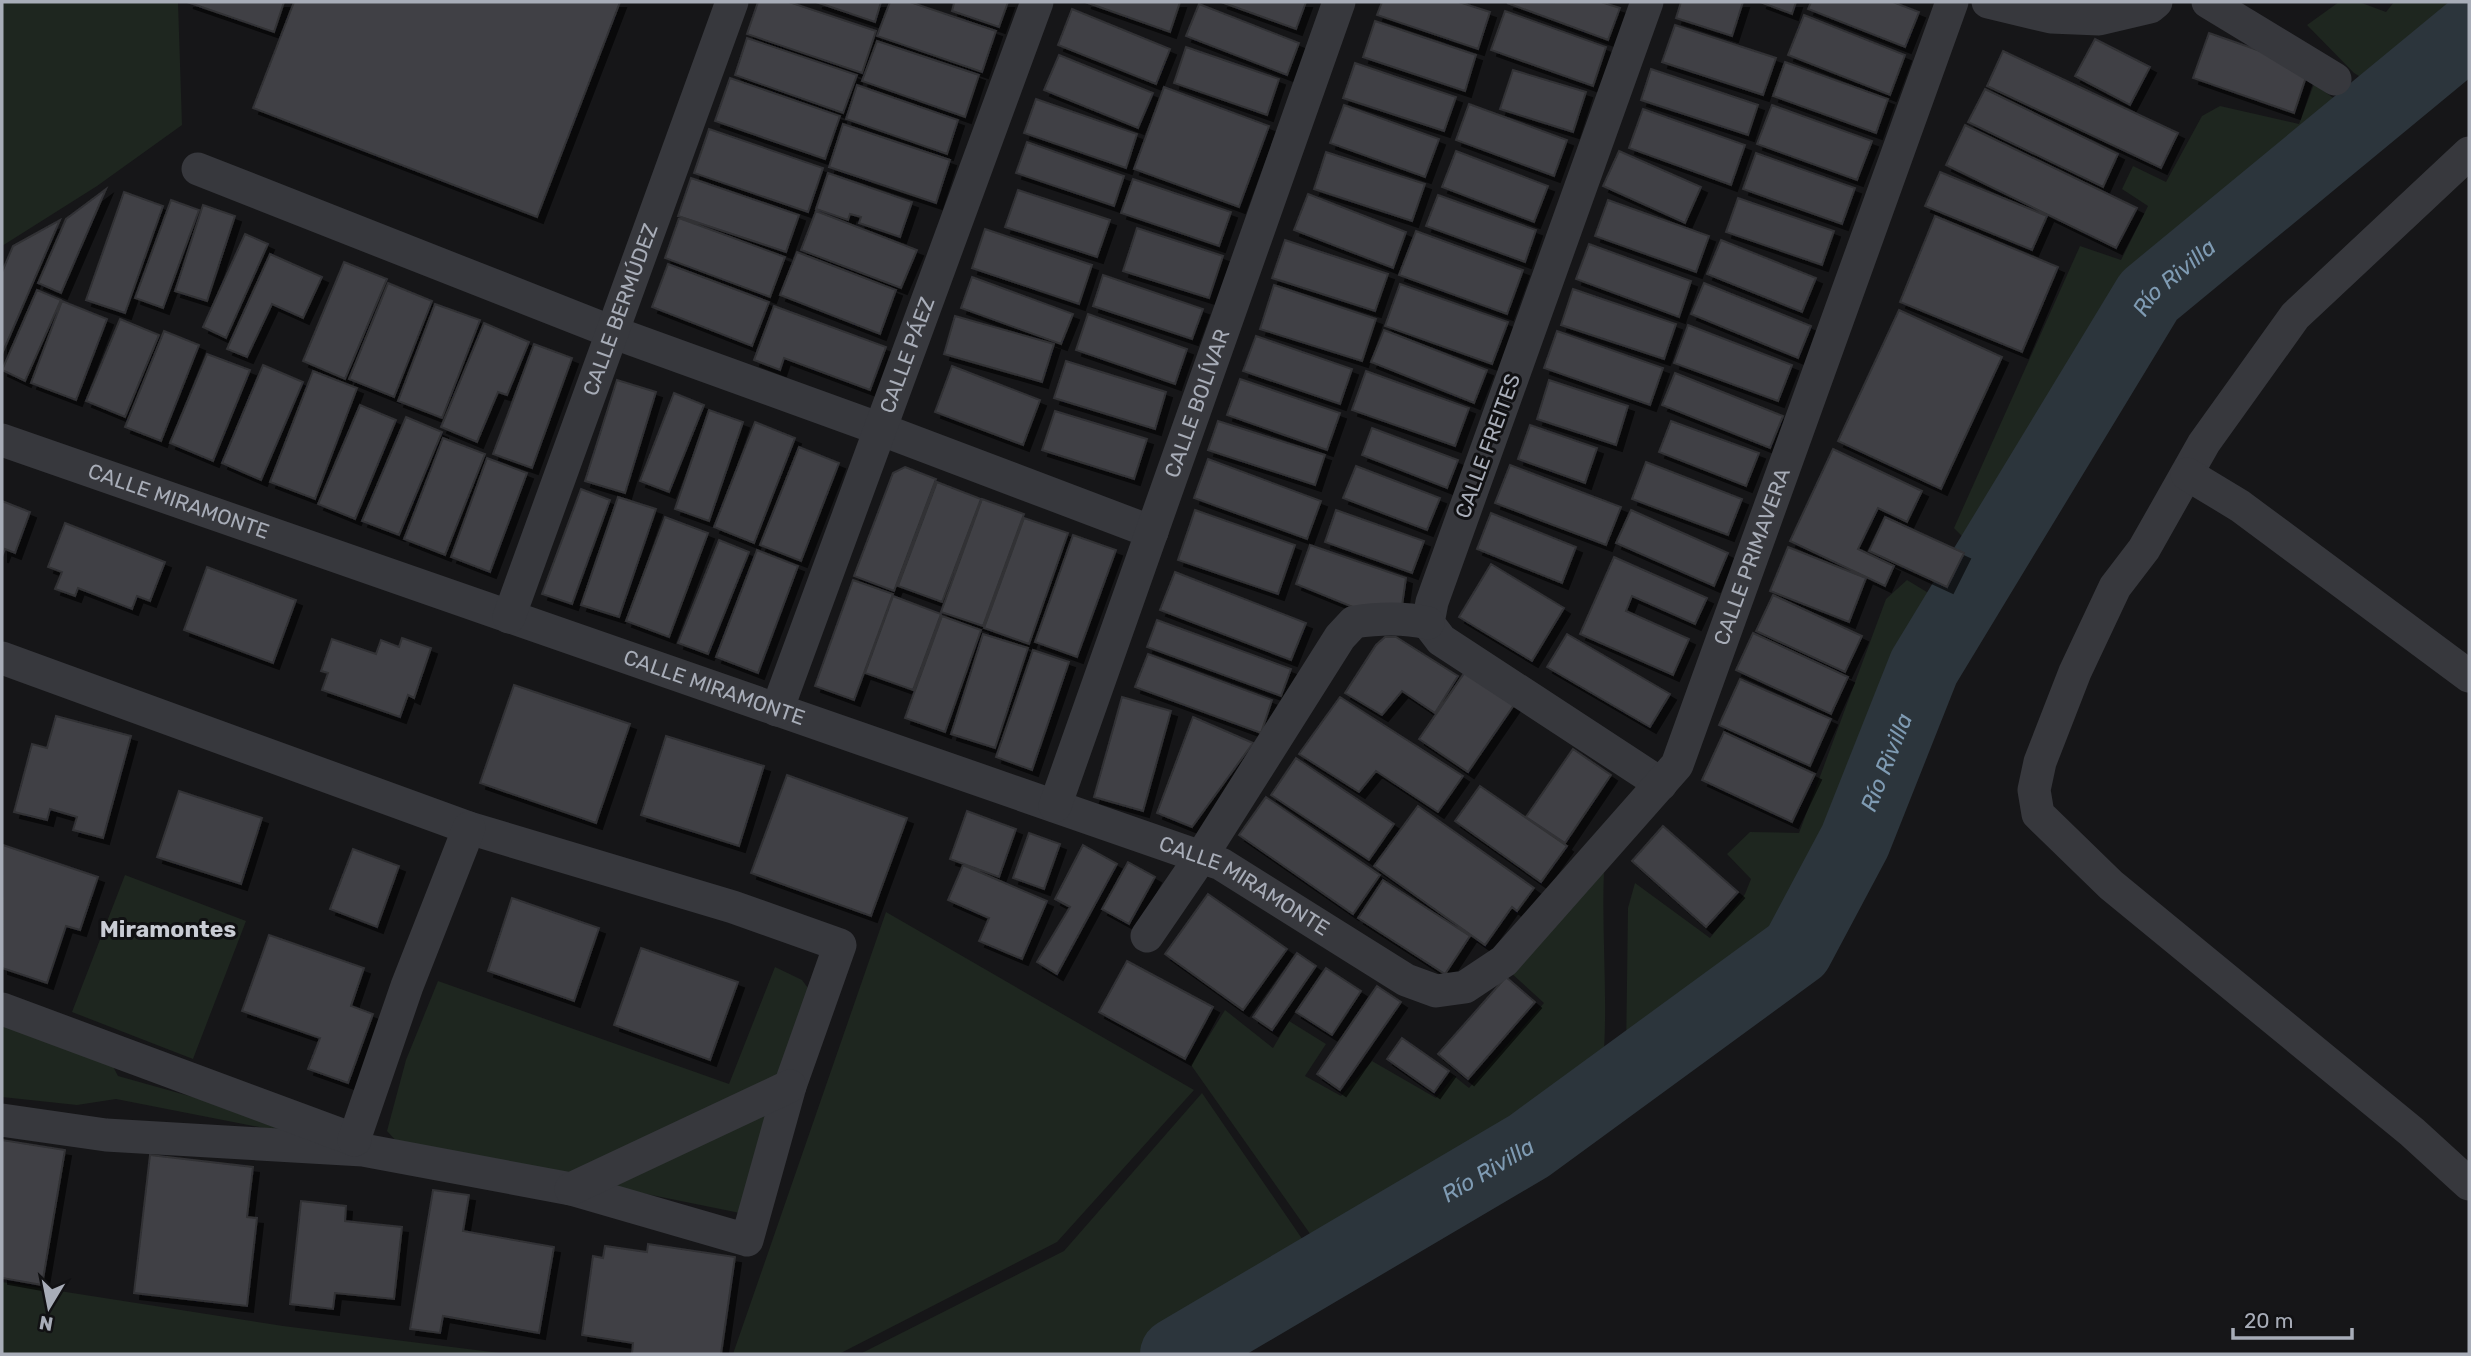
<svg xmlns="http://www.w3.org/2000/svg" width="2471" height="1356" font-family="Rubik,sans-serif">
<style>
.green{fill:#1e261f}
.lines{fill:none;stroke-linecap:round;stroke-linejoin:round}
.river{stroke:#2c353c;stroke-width:72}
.building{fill:#404145;stroke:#303034;stroke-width:2;filter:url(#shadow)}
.street{stroke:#37383d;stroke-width:33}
.labels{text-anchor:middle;stroke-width:6;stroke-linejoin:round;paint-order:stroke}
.street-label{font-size:21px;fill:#a8adb8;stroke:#111113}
.water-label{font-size:23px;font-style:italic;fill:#7f9bb3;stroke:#111113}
.neighbourhood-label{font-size:23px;font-weight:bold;fill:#c9ccd4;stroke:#111113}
</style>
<defs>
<filter id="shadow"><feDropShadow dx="6" dy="6" stdDeviation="0" flood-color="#0009"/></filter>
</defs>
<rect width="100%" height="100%" fill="#161618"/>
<!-- green -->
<path class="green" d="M2,2H178L182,125L97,186L2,246Z
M2339,2H2359L2386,12L2394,2H2469V19L2381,89L2354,73L2307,25Z
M2314,84L2354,113L2138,293L1913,662L1839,840L1782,944L1626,1055L1628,908L1635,883L1710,938L1745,894L1751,879L1727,854L1750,832L1799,833L1886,599L1907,580L1945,603L1973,547L1954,528L2080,246L2121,260L2148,206L2122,189L2133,166L2166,182L2202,116L2220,106L2299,124Z
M1604,870C1601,941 1610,1013 1601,1084L1325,1255L1191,1065L1225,1010L1273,1048L1289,1021L1326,1044L1305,1076L1341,1096L1372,1061L1436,1098L1454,1076L1469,1088L1544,1003L1510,972Z
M125,875L246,921L193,1059L72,1012Z
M886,912L1194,1090L1057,1242L839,1354H733Z
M775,967L802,980L811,992L775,1084L573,1179L399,1144L387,1131L406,1060L438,981L729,1084Z
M2,1023L108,1057L118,1076L331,1136L340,1143L116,1099L77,1105L2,1097Z
M1202,1093L1320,1265L1152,1354H860L1064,1251Z
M769,1104L740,1213L602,1185Z
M2,1282L283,1326L508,1354H2Z"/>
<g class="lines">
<!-- river -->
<path class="river" id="s1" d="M1176,1354L1529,1146L1797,950L1855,841L1924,667L2149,296L2469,32"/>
</g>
<!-- building -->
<path class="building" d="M187,2H284L274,32Z
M294,2H620L537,217L253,108Z
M758,2H789L876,31L862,73L747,34Z
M816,2H881L875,22Z
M890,2H910L996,31L982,72L877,36Z
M950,2H1008L999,27L952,11L954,3Z
M1085,2H1180L1170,32Z
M1221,2H1306L1296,29Z
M1382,2H1459L1490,12L1478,49L1377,15Z
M1601,2L1620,8L1608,40L1507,3Z
M1681,2H1743L1732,36L1676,18Z
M1760,2H1796L1792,14Z
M1811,2H1893L1919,12L1905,47L1808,9Z
M1199,4L1299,43L1287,75L1186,36Z
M1072,9L1170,49L1156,84L1058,45Z
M1505,11L1606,47L1593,86L1491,50Z
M1804,15L1905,55L1890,95L1788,55Z
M1375,21L1476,55L1465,91L1363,57Z
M1675,25L1776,58L1763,95L1662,62Z
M2209,33L2309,68L2294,113L2193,78Z
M747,38L857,75L843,113L735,75Z
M2095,39L2150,67L2130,105L2075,76Z
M877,41L979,75L965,117L862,81Z
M1186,47L1279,79L1267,115L1174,83Z
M2003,51L2178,133L2161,168L1987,86Z
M1059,55L1153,93L1138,128L1044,90Z
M1785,62L1888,99L1876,133L1773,96Z
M1355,63L1456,97L1444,131L1343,98Z
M1651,69L1758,105L1748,135L1641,100Z
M1513,70L1586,92L1573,132L1500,109Z
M730,78L840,116L825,159L715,121Z
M857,85L958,120L947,154L846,119Z
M1164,87L1269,126L1239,207L1134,169Z
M1985,89L2118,154L2103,187L1968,122Z
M1036,99L1137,134L1126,168L1024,133Z
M1469,104L1567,140L1554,176L1456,140Z
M1344,105L1439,139L1425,177L1330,143Z
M1772,105L1872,141L1857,180L1757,144Z
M1643,109L1745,145L1731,185L1629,148Z
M843,124L950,160L936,203L829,167Z
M1965,125L2137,208L2116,248L1946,165Z
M709,129L823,168L808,212L694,173Z
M1027,142L1124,176L1114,206L1016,173Z
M1456,151L1548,186L1534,222L1442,187Z
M1619,151L1701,187L1685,223L1603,186Z
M1326,152L1425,184L1412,221L1314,189Z
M1756,153L1855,188L1842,224L1743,189Z
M1940,172L2047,216L2032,250L1925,206Z
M828,173L912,202L900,237L859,223L861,217L850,214L848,220L816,209Z
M691,178L799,215L786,252L678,216Z
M1133,179L1231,212L1219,246L1121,213Z
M106,189L61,293L38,283L66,219Z
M1018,190L1110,220L1097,257L1005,227Z
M124,192L163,206L125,313L86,300Z
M1308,194L1406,232L1393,268L1294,230Z
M1438,195L1536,230L1525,262L1426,226Z
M1738,198L1834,231L1822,265L1726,232Z
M171,200L199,210L163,308L135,298Z
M1608,200L1709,236L1696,272L1595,236Z
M203,205L235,216L207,301L175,291Z
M816,211L917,250L901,288L801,250Z
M1935,216L2058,267L2022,352L1900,302Z
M679,218L785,257L770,297L665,258Z
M60,220L2,354V272L13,246Z
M1137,228L1223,256L1209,298L1123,271Z
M985,229L1092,265L1079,304L972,268Z
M1416,231L1523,270L1507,314L1399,275Z
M245,234L268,244L226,338L203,327Z
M1285,240L1388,274L1375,311L1272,278Z
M1721,240L1816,278L1802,312L1707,274Z
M1589,244L1691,281L1679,317L1576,279Z
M797,252L896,290L880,334L780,295Z
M270,254L322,277L303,318L272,304L247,357L227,349Z
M344,262L387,279L345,379L303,361Z
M668,264L769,302L752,346L652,307Z
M1103,275L1203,309L1192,339L1093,306Z
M972,277L1073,314L1061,344L961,308Z
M388,283L432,301L394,397L349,379Z
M1704,283L1811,326L1798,358L1691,314Z
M1400,284L1508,322L1492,364L1385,326Z
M1274,285L1376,319L1362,361L1260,329Z
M1573,289L1676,324L1664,359L1561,325Z
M37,290L61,300L25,381L2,370Z
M62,301L107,319L76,400L31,383Z
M435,304L480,320L442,418L398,401Z
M774,306L886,347L870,390L784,358L780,370L754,360Z
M1899,310L2002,357L1941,489L1838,441Z
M1088,314L1187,349L1175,384L1076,350Z
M955,316L1054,344L1042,382L944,354Z
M120,319L159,335L125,417L86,401Z
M484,323L529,342L507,395L498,392L477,442L441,427Z
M1688,325L1792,365L1778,401L1674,363Z
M1384,330L1487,370L1474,403L1371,362Z
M164,331L199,345L161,441L125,427Z
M1557,331L1663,368L1650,405L1544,368Z
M1256,336L1352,369L1340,404L1243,371Z
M534,344L572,358L532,468L493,454Z
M207,354L250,370L213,461L170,443Z
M1066,361L1166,392L1155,429L1054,398Z
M263,365L303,382L261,480L222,463Z
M952,366L1040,400L1023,445L935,412Z
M313,371L357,388L315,499L270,482Z
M1366,371L1469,408L1455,446L1352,410Z
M1675,373L1783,416L1770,448L1662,405Z
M1240,379L1340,413L1327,450L1227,415Z
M617,380L656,392L625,493L585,481Z
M1549,380L1628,406L1616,445L1537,419Z
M674,393L704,405L669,492L640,481Z
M360,405L396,420L355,519L318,504Z
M709,410L743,422L709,521L675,509Z
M1055,411L1147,439L1134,479L1042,450Z
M406,417L442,432L399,535L362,521Z
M1218,421L1325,455L1315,485L1208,450Z
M1671,421L1759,453L1746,486L1659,452Z
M755,422L795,438L754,543L714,527Z
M1530,425L1597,448L1585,483L1518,459Z
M1372,428L1458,460L1447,488L1362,455Z
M443,438L485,454L445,555L404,539Z
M799,447L839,463L801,561L760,545Z
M1833,449L1922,491L1907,522L1878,508L1858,549L1894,566L1885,586L1790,541Z
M487,458L527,473L490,572L451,557Z
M1208,459L1321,501L1307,539L1194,498Z
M1646,462L1742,499L1728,535L1632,499Z
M1510,465L1621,507L1606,545L1495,503Z
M1356,466L1440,498L1427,530L1343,498Z
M905,467L936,479L894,591L854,576L893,473Z
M937,482L981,499L942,602L898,586Z
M581,489L610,500L572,604L542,594Z
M618,497L656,509L619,617L581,605Z
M982,499L1024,514L983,626L941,612Z
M2,501L30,512L15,553L5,549L2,557Z
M1195,510L1295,545L1278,594L1178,560Z
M1336,510L1424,541L1412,573L1325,542Z
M1631,510L1728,553L1714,586L1616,543Z
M1491,513L1576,547L1562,583L1477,549Z
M665,517L708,533L669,637L626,621Z
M1885,517L1964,553L1947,587L1869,551Z
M1024,518L1068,533L1029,644L984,628Z
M65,523L165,562L150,601L137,596L132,609L78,588L75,596L55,589L62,572L48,567Z
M1073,535L1116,550L1077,657L1035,642Z
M719,540L749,552L708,654L678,643Z
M1310,545L1406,578L1402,606L1365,612L1296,584Z
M1788,547L1866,578L1849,622L1770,591Z
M757,550L798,566L758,673L716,657Z
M1614,557L1707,598L1695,624L1632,596L1626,611L1689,639L1673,675L1580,634Z
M1491,564L1564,608L1532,661L1459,617Z
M207,567L296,600L273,663L184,630Z
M1175,572L1306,623L1291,660L1160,610Z
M853,580L893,594L854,700L815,686Z
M1773,595L1862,636L1845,672L1756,631Z
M893,596L941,614L913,690L865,673Z
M942,616L981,630L945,732L905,718Z
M1157,620L1291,669L1281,696L1147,647Z
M1753,633L1848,677L1831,714L1736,670Z
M983,634L1028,648L995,748L951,734Z
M1567,634L1670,694L1650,727L1547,667Z
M1385,637H1396L1458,676L1435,713L1402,691L1382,715L1345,693L1376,645Z
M402,638L431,648L414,698L408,695L400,717L322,690L328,673L321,671L332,639L376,654L381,640L399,647Z
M1033,650L1069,662L1032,770L996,757Z
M1148,654L1272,700L1261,733L1135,687Z
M1465,672L1514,705L1468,772L1419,739Z
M1740,679L1831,719L1810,766L1719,725Z
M514,685L630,724L596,823L480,783Z
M1122,697L1171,711L1143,811L1094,797Z
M1340,697L1463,776L1438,812L1376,771L1359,792L1299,754Z
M56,716L131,736L103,838L73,830L77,817L50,809L47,820L14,812L32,744L47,748Z
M1193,717L1253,743L1192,827L1157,813Z
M1724,732L1815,774L1792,822L1702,780Z
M666,736L764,766L739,846L641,815Z
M1573,749L1611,775L1565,843L1526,817Z
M1296,758L1394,824L1369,860L1271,795Z
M787,775L907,818L871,916L751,873Z
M1480,786L1567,846L1541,882L1455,821Z
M179,791L262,818L241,884L157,857Z
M1266,797L1380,875L1353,914L1239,835Z
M1418,806L1534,888L1517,911L1512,907L1485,945L1374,866Z
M967,811L1016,829L999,877L950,859Z
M1663,826L1738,892L1706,927L1632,861Z
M1029,833L1060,844L1044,889L1013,878Z
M3,845L98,877L80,930L66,926L47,983L2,968Z
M1083,845L1117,864L1057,974L1037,962L1070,907L1055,899Z
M353,849L399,866L377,927L330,909Z
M1128,862L1155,877L1129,924L1102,909Z
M963,865L1047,901L1022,959L979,941L989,918L948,900Z
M1383,880L1470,936L1445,974L1358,918Z
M1208,894L1287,949L1243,1010L1165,954Z
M512,898L599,928L574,1001L488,971Z
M269,935L364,968L351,1006L373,1014L348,1083L308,1069L320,1038L242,1011Z
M641,948L738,982L710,1060L614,1025Z
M1297,953L1316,966L1272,1030L1253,1017Z
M1127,961L1213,1007L1185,1059L1099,1012Z
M1326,968L1361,991L1332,1035L1296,1012Z
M1506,977L1535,1002L1468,1079L1438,1054Z
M1377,986L1401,1002L1340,1090L1317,1074Z
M1402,1038L1449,1071L1434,1092L1387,1059Z
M2,1140L65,1150L42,1285L2,1278Z
M150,1155L253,1167L247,1217L257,1218L247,1306L134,1293Z
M433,1190L469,1195L463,1231L554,1247L539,1333L443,1316L440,1333L410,1329Z
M301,1201L346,1206L345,1221L402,1227L394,1299L335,1293L333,1309L290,1304Z
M648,1244L735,1257L721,1354H632L633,1343L582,1335L593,1256L603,1258L605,1246L647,1252Z"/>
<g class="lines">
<!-- street -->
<g class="street">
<path d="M1647,2L1432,602L1428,623L1441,640L1661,784"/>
<path d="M1988,2L2051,17L2099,19L2150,7L2156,2"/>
<path d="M2208,2L2335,79"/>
<path d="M2469,153L2295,316L2204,443L2144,549L2115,587L2075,672L2040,762L2034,790L2038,814L2111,885L2412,1132L2469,1184"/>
<path d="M198,169L612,332L880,429L1152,532"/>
<path id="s2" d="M2,440L1221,864L1406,980L1436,991L1465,987L1504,961L1677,765L1952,2"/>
<path d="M2187,474L2240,506L2469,676"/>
<path id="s3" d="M509,617L732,2"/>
<path d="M2,658L469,828L733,907L840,945L790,1086L747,1240L571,1189L363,1150L106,1135L2,1120"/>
<path id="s4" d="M777,710L1037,2"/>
<path id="s5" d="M1055,806L1339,2"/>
<path d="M1147,936L1201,857L1340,637L1354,622C1380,618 1403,617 1428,623"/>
<path d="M2,1009L355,1140"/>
<path d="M354,1140L407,986L469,828"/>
<path d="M571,1189L790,1086"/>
</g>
</g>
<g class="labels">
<!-- street labels -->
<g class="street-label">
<text dy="7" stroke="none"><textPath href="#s3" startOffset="327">CALLE BERMÚDEZ</textPath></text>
<text dy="7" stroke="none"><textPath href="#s4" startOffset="378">CALLE PÁEZ</textPath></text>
<text dy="7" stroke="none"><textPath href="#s5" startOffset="427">CALLE BOLÍVAR</textPath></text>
<text transform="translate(1488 446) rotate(-70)" y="7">CALLE FREITES</text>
<text dy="7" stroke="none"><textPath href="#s2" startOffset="187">CALLE MIRAMONTE</textPath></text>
<text dy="7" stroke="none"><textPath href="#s2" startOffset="2100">CALLE PRIMAVERA</textPath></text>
<text dy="7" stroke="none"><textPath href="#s2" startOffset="754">CALLE MIRAMONTE</textPath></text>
<text dy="7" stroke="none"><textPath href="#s2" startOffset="1321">CALLE MIRAMONTE</textPath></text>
</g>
<!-- water labels -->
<g class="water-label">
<text dy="8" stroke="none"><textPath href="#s1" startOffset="1517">Río Rivilla</textPath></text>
<text dy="8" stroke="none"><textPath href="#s1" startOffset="950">Río Rivilla</textPath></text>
<text dy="8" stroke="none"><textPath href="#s1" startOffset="362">Río Rivilla</textPath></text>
</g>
<!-- neighbourhood labels -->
<g class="neighbourhood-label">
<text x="168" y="937">Miramontes</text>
</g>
</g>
<!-- border -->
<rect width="2471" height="1356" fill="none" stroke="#a8adb8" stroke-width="7"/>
<!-- north arrow -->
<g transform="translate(49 1307) rotate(190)" stroke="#111113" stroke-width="5" paint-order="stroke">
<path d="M0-5L12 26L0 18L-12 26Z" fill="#a8adb8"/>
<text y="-10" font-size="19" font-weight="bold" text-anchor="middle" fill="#a8adb8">N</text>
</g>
<!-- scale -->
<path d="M2233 1328v10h119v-10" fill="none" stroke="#a8adb8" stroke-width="3.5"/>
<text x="2244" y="1328" font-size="21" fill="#a8adb8" stroke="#111113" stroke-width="5" paint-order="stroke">20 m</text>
</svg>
